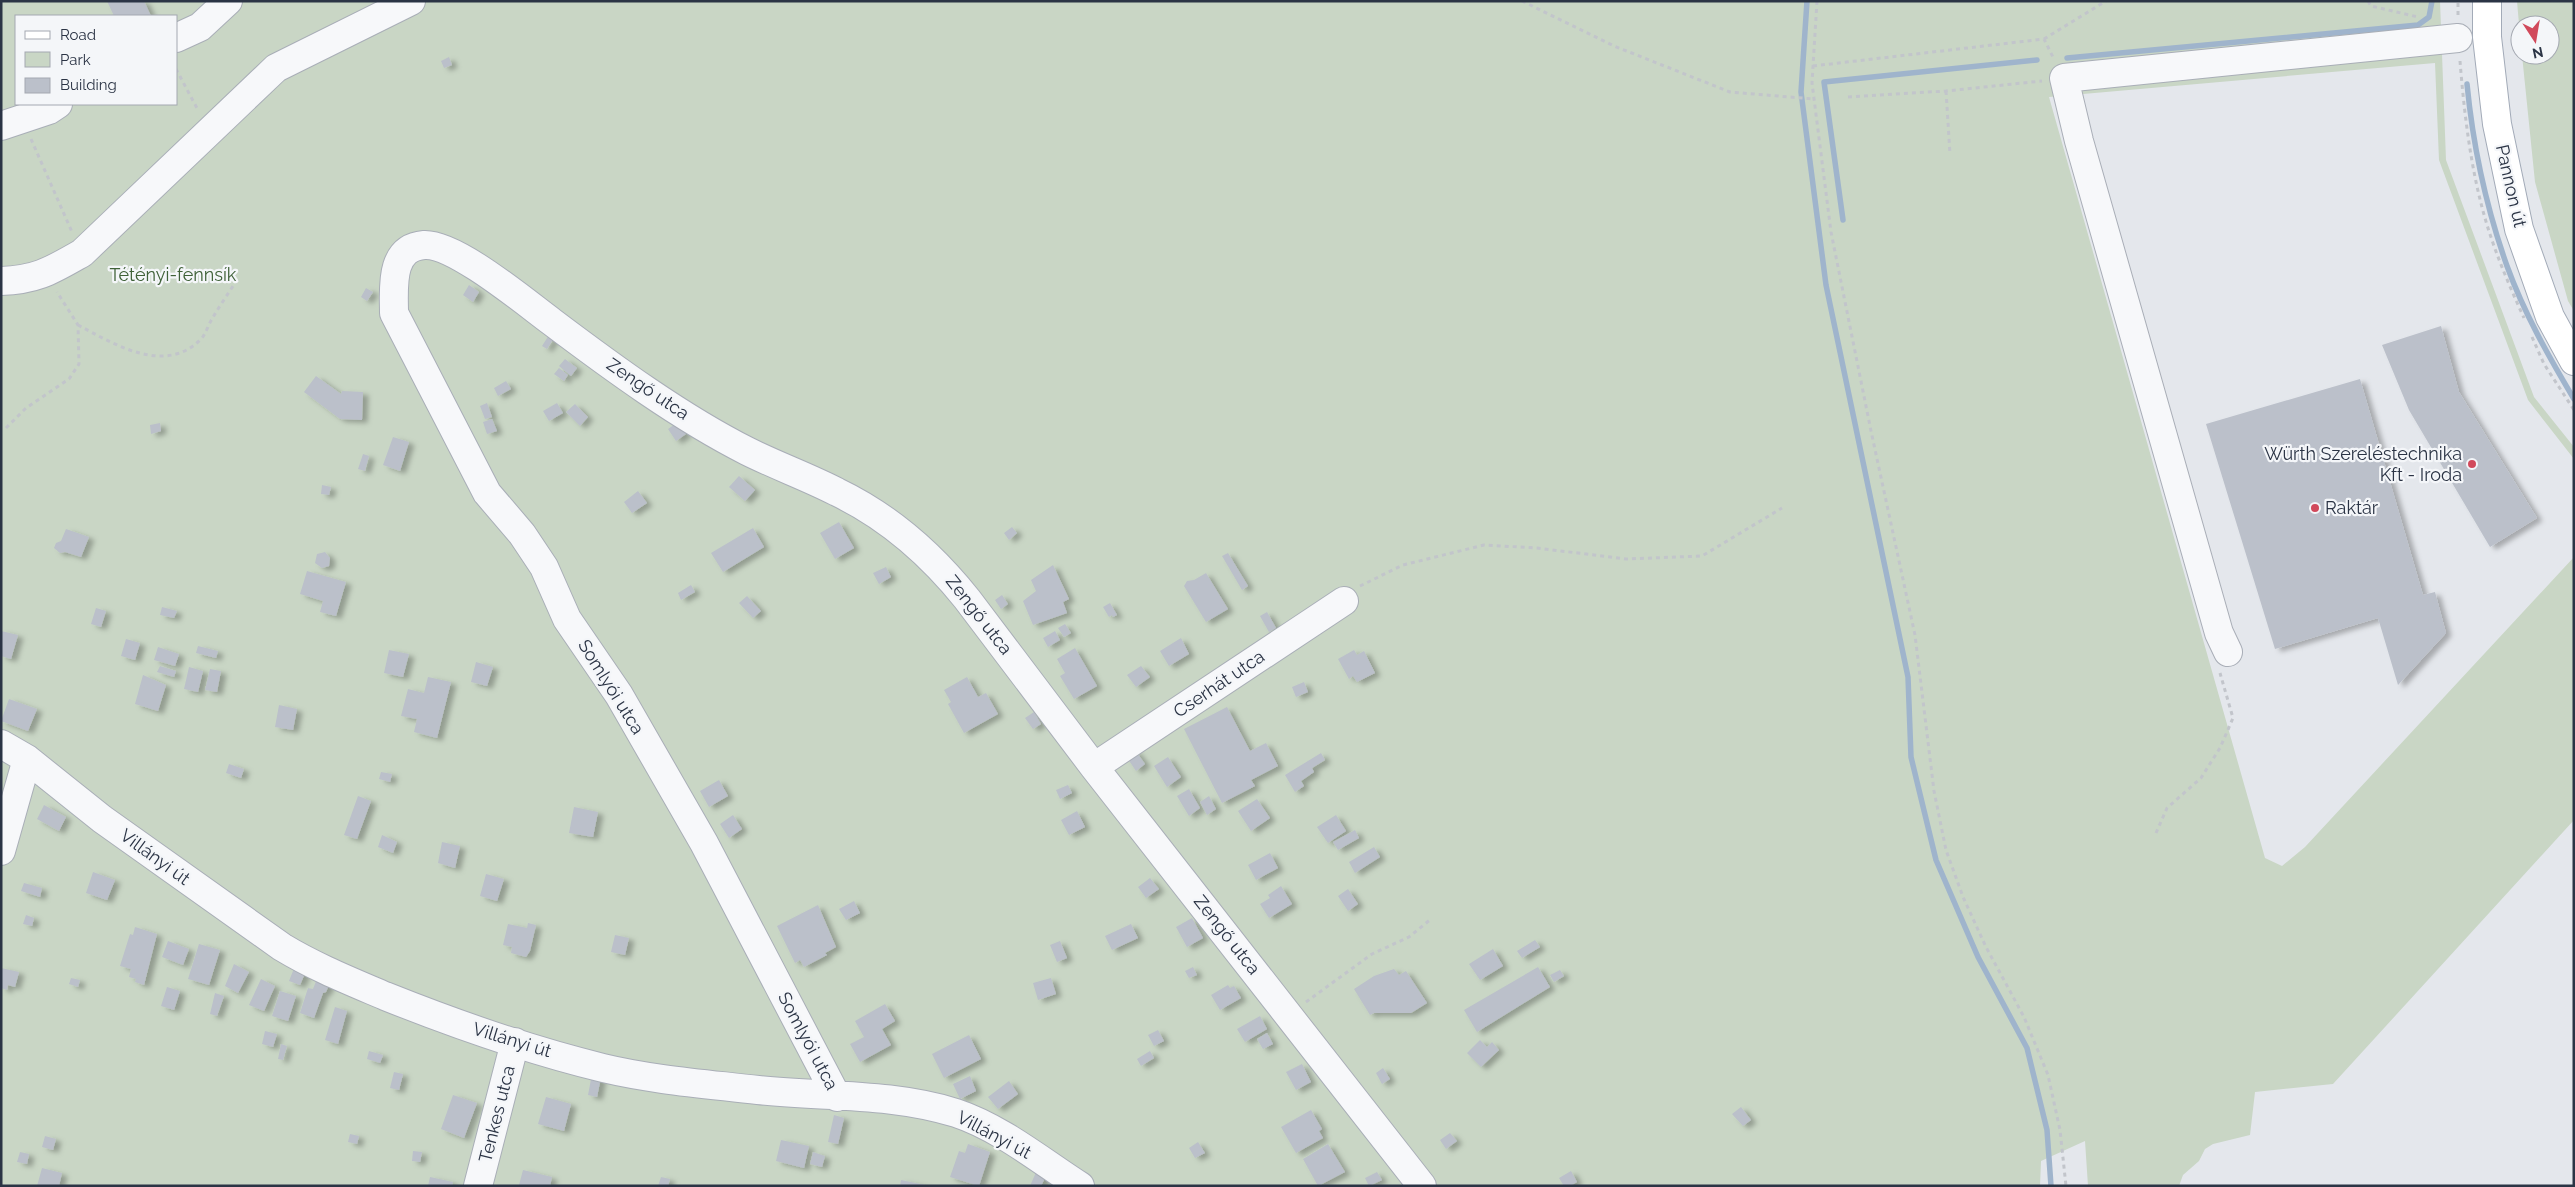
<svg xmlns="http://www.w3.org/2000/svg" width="2575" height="1187" font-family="Raleway,sans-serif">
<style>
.green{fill:#c9d6c5;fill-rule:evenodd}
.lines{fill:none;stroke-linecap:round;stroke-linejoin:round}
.stream{stroke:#9fb4cc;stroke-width:5.5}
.building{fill:#bbc0ca;filter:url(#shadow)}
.minor-casing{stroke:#a9aeb7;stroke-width:30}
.major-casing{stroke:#a3abb8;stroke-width:30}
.path{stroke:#c2c5cb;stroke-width:3;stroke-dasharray:4 4;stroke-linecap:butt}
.minor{stroke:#f7f8fa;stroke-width:28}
.major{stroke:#fff;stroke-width:28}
.poi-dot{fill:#d1495b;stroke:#f4f6f9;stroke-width:2}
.labels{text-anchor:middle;stroke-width:4.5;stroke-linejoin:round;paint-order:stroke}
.street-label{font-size:18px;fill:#2b3445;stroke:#f4f6f9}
.park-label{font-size:18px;fill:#3f6138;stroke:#f4f6f9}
.poi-label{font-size:18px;fill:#2b3445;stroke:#f4f6f9;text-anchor:end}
</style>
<defs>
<filter id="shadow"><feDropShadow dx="5.5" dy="3" stdDeviation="2.5" flood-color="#0004"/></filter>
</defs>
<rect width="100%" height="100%" fill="#e4e7ec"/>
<!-- green -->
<path class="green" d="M1,1H2440L2446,160L2534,397L2574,447V459L2528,400L2439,160L2435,63L2049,97L2265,858L2282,866L2305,847L2574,557V820L2333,1084L2255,1092L2250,1135L2213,1144L2205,1149L2199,1161L2183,1175L2179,1186H2088L2085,1141L2041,1161L2040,1186H1ZM16,16H176V104H16Z
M2517,1H2574V311L2568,301L2535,182L2522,55H2550V25H2520V36Z"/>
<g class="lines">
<!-- stream -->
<path class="stream" d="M1807,1L1801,92L1826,285L1908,677L1911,757L1936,860L1978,957L2027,1048L2047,1130L2051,1186
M2067,58L2418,25L2429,17L2432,1
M2467,84C2473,146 2486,207 2507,266C2524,313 2549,357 2574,399
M1843,220L1824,82L2037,60"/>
</g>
<!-- building -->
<path class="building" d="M107,1H144L151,16H114Z
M449,57L452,65L444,68L441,61Z
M469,285L479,292L473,302L463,295Z
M366,288L373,292L367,301L361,297Z
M2441,326L2459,392L2537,518L2490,547L2409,410L2382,345Z
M549,335L554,338L547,349L542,346Z
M565,359L577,368L571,376L559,366Z
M559,368L568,375L564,381L554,374Z
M316,376L341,394L342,391L363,392L362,420L340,419L304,392Z
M2360,379L2423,595L2435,592L2446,633L2398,685L2378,618L2275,649L2206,424Z
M506,381L511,389L498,396L494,388Z
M487,403L492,417L485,419L480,406Z
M557,403L563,413L549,421L543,411Z
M575,404L588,417L580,426L566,412Z
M492,419L497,431L487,434L483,422Z
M678,422L686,434L676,441L668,429Z
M160,423L161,431L151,434L150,425Z
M393,437L409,442L400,471L383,465Z
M363,454L369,456L365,471L358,469Z
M739,476L755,490L745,501L729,487Z
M322,485L331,487L329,495L321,494Z
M638,491L647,503L632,513L624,502Z
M839,522L854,548L835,559L820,533Z
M1012,527L1017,533L1009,540L1004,533Z
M753,528L764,547L723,572L711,553Z
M66,529L89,537L81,557L65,552L60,553L54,548L56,543L61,541Z
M325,552L330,558L329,566L322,568L315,563L317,554Z
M1228,553L1248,586L1242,590L1222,556Z
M1053,565L1069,599L1063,602L1067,613L1033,625L1023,601L1036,591L1031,580Z
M886,567L891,577L879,584L873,573Z
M307,571L346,582L336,616L320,612L323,601L300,594Z
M1206,573L1228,609L1206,622L1184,586L1187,581L1194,580Z
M691,585L695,592L681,600L678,593Z
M1002,595L1008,604L1001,609L995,600Z
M747,596L761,611L753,618L739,603Z
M1110,603L1117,615L1113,617L1112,615L1109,617L1103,607Z
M162,607L177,611L174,618L160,615Z
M96,608L106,611L101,627L91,624Z
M1267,612L1276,628L1269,632L1260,616Z
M1065,624L1071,633L1064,637L1058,628Z
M1,631L18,635L11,659L1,656Z
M1055,631L1060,640L1048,647L1043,638Z
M1181,638L1189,654L1169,666L1160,651Z
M126,639L140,643L135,660L121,656Z
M198,646L218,651L216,658L196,653Z
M158,647L179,654L175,666L154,660Z
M1075,648L1097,686L1074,699L1060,676L1065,673L1057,659Z
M389,650L409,654L403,677L384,673Z
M1354,650L1357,655L1364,651L1375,673L1357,682L1353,676L1349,679L1338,659Z
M476,662L493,667L487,686L471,682Z
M160,666L176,671L174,677L157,672Z
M1141,666L1150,677L1136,687L1127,675Z
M189,667L203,671L198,692L184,689Z
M210,669L221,671L217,692L205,690Z
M143,675L166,685L158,711L135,704Z
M428,677L451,682L437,738L414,732L417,719L401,716L408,689L424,693Z
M967,677L978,697L986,693L998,714L964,733L948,704L951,702L944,690Z
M1304,682L1308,692L1296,697L1292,687Z
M9,699L37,709L28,731L1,721Z
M279,705L297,709L293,730L275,727Z
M1227,707L1250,751L1266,743L1278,766L1251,780L1255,786L1222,803L1184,729Z
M1034,712L1041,724L1033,729L1025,718Z
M1135,750L1145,764L1136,771L1126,756Z
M1321,753L1325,760L1312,768L1314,772L1301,781L1304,786L1295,792L1285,775Z
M1168,757L1181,777L1167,787L1154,766Z
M229,764L244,769L241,778L226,773Z
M381,772L392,774L390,782L379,779Z
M719,780L728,796L709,807L700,791Z
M1068,785L1072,793L1060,799L1056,790Z
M1189,789L1200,808L1189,816L1177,796Z
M358,796L371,801L357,839L344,835Z
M1209,796L1216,809L1207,815L1200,802Z
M1257,799L1270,818L1251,831L1238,811Z
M44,805L66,817L59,831L37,819Z
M574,807L598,812L593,837L569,833Z
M1077,811L1085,827L1069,835L1061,820Z
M733,815L742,829L729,838L720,824Z
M1336,815L1346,831L1328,843L1317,827Z
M1355,830L1359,838L1338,850L1333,842Z
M382,835L397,842L393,853L378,847Z
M442,842L460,846L455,868L438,863Z
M1374,847L1380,857L1355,873L1349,862Z
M1270,853L1278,868L1256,880L1248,865Z
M93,872L115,880L107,900L86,893Z
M486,874L504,879L497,901L480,896Z
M1150,878L1159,889L1146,898L1138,887Z
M24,883L42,888L40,897L21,891Z
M1281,886L1292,904L1269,918L1260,904L1270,898L1268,895Z
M1348,889L1358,904L1348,911L1338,896Z
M854,901L860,913L846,920L839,909Z
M818,905L836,947L825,953L827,955L804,967L800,960L795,963L777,926Z
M26,915L34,918L32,926L23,924Z
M1192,918L1203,938L1187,947L1176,927Z
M528,923L536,925L530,951L526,957L511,953L512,947L503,945L508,924L527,928Z
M1131,924L1138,938L1112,950L1105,936Z
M135,927L157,934L144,985L135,982L136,979L129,977L131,969L120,966L130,934L133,935Z
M615,935L629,938L625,955L611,952Z
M1535,940L1540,947L1522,958L1517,951Z
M168,941L189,949L183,965L162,957Z
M1060,941L1067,958L1057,962L1050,945Z
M199,944L220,950L209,985L188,979Z
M1493,949L1503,966L1480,980L1469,964Z
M234,964L249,972L238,993L225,986Z
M295,966L306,971L300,985L289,981Z
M1193,967L1197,975L1189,978L1185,971Z
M1538,967L1550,987L1477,1032L1464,1010Z
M1,968L19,972L15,987L8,985L7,990L1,988Z
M1394,969L1399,975L1406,971L1427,1003L1411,1013H1374L1370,1015L1354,989L1374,976Z
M1560,970L1564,976L1554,982L1550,975Z
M318,976L331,980L326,992L323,993L314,1018L300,1013L308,988L313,989Z
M71,978L80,980L78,987L69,984Z
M1051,978L1056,994L1038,1000L1033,983Z
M261,979L275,986L264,1011L249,1005Z
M1228,985L1230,988L1234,986L1241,998L1220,1010L1211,995Z
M167,987L180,991L174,1010L161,1006Z
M280,991L296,996L288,1021L272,1016Z
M215,993L224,996L217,1016L210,1014Z
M885,1004L895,1021L882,1029L891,1045L860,1062L850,1044L864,1037L855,1021Z
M335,1007L347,1011L338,1044L325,1040Z
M1260,1016L1267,1029L1245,1042L1237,1029Z
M1158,1030L1164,1041L1154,1046L1148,1035Z
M265,1031L277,1034L273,1047L262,1044Z
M1267,1033L1273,1044L1263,1049L1257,1039Z
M969,1035L981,1059L944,1078L932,1054Z
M1480,1040L1487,1047L1492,1042L1499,1050L1481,1067L1467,1053Z
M281,1044L287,1046L283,1060L278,1059Z
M369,1051L383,1055L380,1063L367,1059Z
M1150,1051L1154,1058L1141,1066L1137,1059Z
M1302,1064L1311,1082L1296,1090L1286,1072Z
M1383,1068L1390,1079L1382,1084L1376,1073Z
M394,1072L403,1074L399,1090L390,1088Z
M592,1074L601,1077L597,1097L588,1095Z
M970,1076L976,1091L960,1099L953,1084Z
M1009,1081L1018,1094L998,1109L988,1097Z
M453,1095L477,1103L464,1138L441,1129Z
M546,1097L571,1104L564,1131L538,1124Z
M1741,1107L1751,1120L1743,1126L1732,1114Z
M1311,1110L1322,1129L1319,1131L1323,1138L1296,1153L1281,1127Z
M834,1115L844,1118L838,1144L828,1142Z
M1450,1133L1457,1141L1446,1149L1440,1140Z
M350,1134L359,1136L357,1144L348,1142Z
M45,1136L56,1139L53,1150L42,1147Z
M781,1140L809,1146L804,1168L776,1161Z
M1198,1142L1205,1153L1195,1158L1189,1148Z
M968,1144L990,1152L979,1186L950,1177L959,1151L965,1153Z
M1328,1144L1345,1172L1318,1186L1303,1159Z
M413,1151L422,1152L420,1162L412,1161Z
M20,1152L29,1154L27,1164L17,1162Z
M813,1152L825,1156L822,1167L810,1164Z
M42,1168L62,1173L59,1186H37Z
M523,1170L552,1177L550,1186L519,1185Z
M1037,1170L1047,1174L1041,1186H1030Z
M1571,1171L1577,1182L1570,1186H1564L1559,1178Z
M1377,1172L1382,1180L1369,1186L1365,1178Z
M430,1177L453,1182L452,1186H428Z
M661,1177L670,1179L668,1186H658Z
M901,1180L925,1185L924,1186H900Z"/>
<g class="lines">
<defs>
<path id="minor" d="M176,38L200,27L228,1
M1,126L49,110L58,104
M1,281C37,280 52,270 82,253L276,68L411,1
M2228,652L2219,633L2079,141L2064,78L2458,38
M1,744L27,759L102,819L282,947C315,967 350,981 385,996C455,1024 529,1050 603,1068C653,1080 707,1084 758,1090C824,1097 893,1093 956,1113C1001,1128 1041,1161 1080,1186
M1094,767L1344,601
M1,851L27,759
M837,1097L704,843L619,695L567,619L544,567L522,534L487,493L394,313C394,288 389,248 424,245C455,243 526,303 552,322C613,368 680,417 747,451C777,466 808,477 837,492C889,517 931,554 967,599L1094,767L1422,1186
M478,1186L515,1042"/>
<path id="major" d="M2487,1V37L2497,124L2519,229L2550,317L2574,361"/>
</defs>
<!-- minor casing -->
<use href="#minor" class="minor-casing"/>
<!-- major casing -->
<use href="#major" class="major-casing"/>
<!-- path -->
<path class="path" d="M1522,1L1614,46L1730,92L1814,99
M1817,1L1812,83L1831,232L1871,431L1915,635L1934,791L1946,850L1963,897L1986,947L2024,1017L2048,1075L2060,1130L2066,1186
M2368,1L2371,6L2418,17
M2458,15V1
M2044,39L2106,1
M2460,61C2464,111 2470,163 2483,211C2493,248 2508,283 2524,318
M1813,66L2044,39L2054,59
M176,69L198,110
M1946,91L1950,154
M1848,97L1946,91L2042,81
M31,139L72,232
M78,325C114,344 165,376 201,339C206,334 208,325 212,319C220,305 230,291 239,277
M2532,337L2544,364L2574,410
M6,428L26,408L69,379L79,364L78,325L57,292
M1360,586L1403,565L1484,545L1537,548L1626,559L1702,556L1782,508
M2156,833L2167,808L2201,778L2220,748L2233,718L2220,673
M1306,1002L1372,954L1409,937L1431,919"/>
<!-- minor -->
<use href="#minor" class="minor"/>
<!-- major -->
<use href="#major" class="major"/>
</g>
<!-- markers -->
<g class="poi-dot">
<circle cx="2472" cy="464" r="5"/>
<circle cx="2315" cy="508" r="5"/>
</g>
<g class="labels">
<!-- street labels -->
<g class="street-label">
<text transform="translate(2511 186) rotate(77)" y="6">Pannon út</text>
<text transform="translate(648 389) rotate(34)" y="6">Zengő utca</text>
<text transform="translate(979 615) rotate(52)" y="6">Zengő utca</text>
<text transform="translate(1219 684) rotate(-34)" y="6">Cserhát utca</text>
<text transform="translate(611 687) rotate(58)" y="6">Somlyói utca</text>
<text transform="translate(155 857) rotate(36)" y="6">Villányi út</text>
<text transform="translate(1227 935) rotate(52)" y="6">Zengő utca</text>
<text transform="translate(512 1040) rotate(17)" y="6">Villányi út</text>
<text transform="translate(808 1041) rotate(62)" y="6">Somlyói utca</text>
<text transform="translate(497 1114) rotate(-76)" y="6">Tenkes utca</text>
<text transform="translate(994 1135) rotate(28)" y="6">Villányi út</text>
</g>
<!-- park labels -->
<g class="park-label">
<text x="173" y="281">Tétényi-fennsík</text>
</g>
<!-- poi labels -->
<g class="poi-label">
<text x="2462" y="460">Würth Szereléstechnika<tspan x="2462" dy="21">Kft - Iroda</tspan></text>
<text x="2325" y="514" text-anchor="start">Raktár</text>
</g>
</g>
<!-- border -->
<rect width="2575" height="1187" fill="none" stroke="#2b3445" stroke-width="5"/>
<!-- legend -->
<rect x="15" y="15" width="162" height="90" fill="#f4f6f9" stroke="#a4a8b1"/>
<rect x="25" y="31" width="25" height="8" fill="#ffffff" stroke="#a4a8b1"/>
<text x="60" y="40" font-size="15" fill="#2b3445">Road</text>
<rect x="25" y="52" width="25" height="15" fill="#c9d6c5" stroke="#a4a8b1"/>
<text x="60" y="65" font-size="15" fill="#2b3445">Park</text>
<rect x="25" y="78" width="25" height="15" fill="#bbc0ca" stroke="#a4a8b1"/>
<text x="60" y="90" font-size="15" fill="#2b3445">Building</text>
<!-- north arrow -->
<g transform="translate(2535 40) rotate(168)"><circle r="24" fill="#f4f6f9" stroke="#a4a8b1"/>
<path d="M0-4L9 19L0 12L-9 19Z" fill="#d1495b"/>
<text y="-8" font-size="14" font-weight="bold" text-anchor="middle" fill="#2b3445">N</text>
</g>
</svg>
